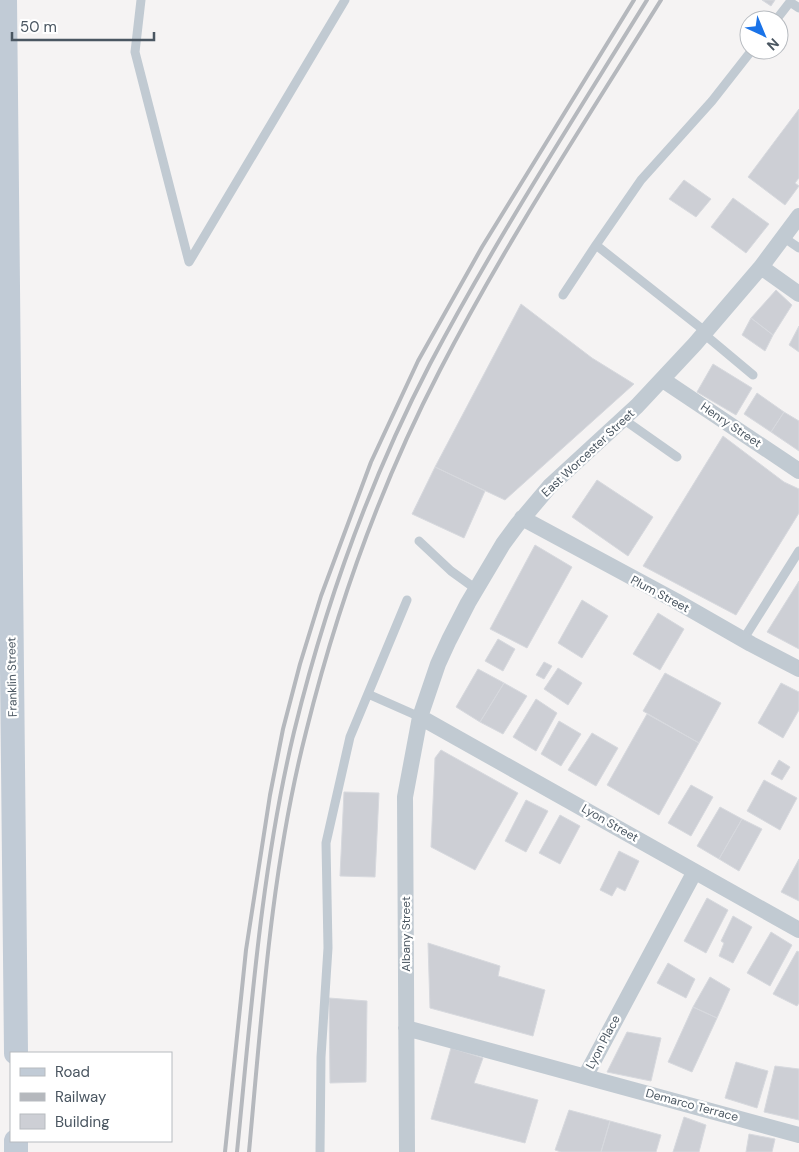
<svg xmlns="http://www.w3.org/2000/svg" width="799" height="1152" font-family="'DM Sans',sans-serif">
<style>
.building{fill:#cdcfd5;stroke:#d7d9de}
.lines{fill:none;stroke-linecap:round;stroke-linejoin:round}
.lane{stroke:#c1cad2;stroke-width:9}
.street{stroke:#c1cad2;stroke-width:16}
.secondary{stroke:#c1cbd6;stroke-width:24}
.rail{stroke:#b5b8bd;stroke-width:4}
.labels{text-anchor:middle;stroke-width:4.5;stroke-linejoin:round;paint-order:stroke}
.street-label{font-size:12px;fill:#4a5661;stroke:#fff}
</style>
<rect width="100%" height="100%" fill="#f5f3f3"/>
<!-- building -->
<path class="building" d="M762,0H775L771,6Z
M799,109V178L795,183L799,186L785,205L748,177Z
M684,180L711,199L696,217L669,199Z
M733,198L769,224L746,253L711,227Z
M776,290L792,305L773,335L751,318Z
M521,304L592,358L634,384L505,500L435,467Z
M751,318L773,335L765,351L742,335Z
M799,326V352L789,345Z
M713,364L752,388L736,415L697,392Z
M757,393L784,412L771,432L744,414Z
M784,412L799,421V451L771,432Z
M723,436L784,482L799,489V513L736,615L643,566Z
M435,467L485,491L464,538L412,514Z
M597,480L653,517L628,556L572,517Z
M535,545L572,567L527,648L490,629Z
M799,581V649L767,632Z
M582,600L608,616L582,658L558,643Z
M658,613L684,629L660,670L633,654Z
M498,639L515,649L503,671L485,661Z
M544,662L552,666L544,679L536,675Z
M558,668L582,683L568,705L544,689Z
M478,669L504,683L480,722L456,707Z
M665,673L721,703L699,743L643,711Z
M504,683L527,696L503,734L480,722Z
M781,683L799,692V710L783,738L758,723Z
M536,699L557,713L536,751L513,737Z
M647,714L699,743L659,815L607,785Z
M559,721L581,734L561,766L541,754Z
M592,733L618,748L596,786L568,770Z
M441,750L518,793L475,870L431,847L435,758Z
M779,760L790,767L782,780L771,774Z
M764,780L797,798L780,830L747,811Z
M691,785L713,797L691,836L668,823Z
M344,792L379,793L375,877L340,876Z
M526,800L548,811L526,852L505,841Z
M720,807L742,819L719,859L697,846Z
M560,815L580,826L560,864L539,853Z
M742,819L762,829L739,871L719,859Z
M619,851L639,861L625,891L617,887L612,896L600,890Z
M799,859V901L781,892Z
M707,898L728,910L706,953L684,941Z
M733,916L752,927L733,963L719,956L724,943L721,941Z
M771,932L792,945L770,986L747,973Z
M428,943L500,966L498,976L545,990L533,1036L430,1008Z
M797,951L799,952V1003L797,1006L773,994Z
M668,963L695,979L686,998L657,983Z
M710,977L730,989L717,1018L693,1007Z
M329,998L367,1001L366,1082L330,1083Z
M693,1007L717,1018L692,1072L668,1062Z
M627,1032L661,1038L651,1081L607,1072Z
M451,1048L483,1058L474,1083L538,1100L525,1143L431,1119Z
M736,1062L768,1071L757,1108L725,1098Z
M775,1066L799,1069V1120L764,1112Z
M569,1110L610,1121L601,1152H561L555,1150Z
M684,1117L706,1125L699,1152H673Z
M610,1121L661,1135L656,1152H601Z
M749,1134L775,1139L772,1152H746Z"/>
<g class="lines">
<!-- lane -->
<path class="lane" d="M141,0L135,52L189,262L345,0
M776,20L790,2L799,8
M783,237L799,248
M563,295L596,245
M706,332L596,245L641,180L712,101L752,50
M704,334L753,375
M623,419L677,457
M419,541L451,571L476,589
M743,640L799,551
M368,694L420,717
M320,1152L321,1057L328,948L326,843L350,737L407,600"/>
<!-- street -->
<path class="street" d="M761,267L799,294
M663,380L799,471
M522,518L676,601L751,644L799,669
M420,717L799,930
M406,1028L799,1135
M586,1075L694,873
M407,1152L405,797L420,717L438,664L449,640L468,603L503,544L517,525L550,486L637,406L695,344L761,267L799,216"/>
<!-- secondary -->
<path class="secondary" d="M5,0L16,1053
M16,1141V1152"/>
<!-- rail -->
<path class="rail" d="M225,1152L246,950L270,795L283,729L300,664L321,596L371,462L418,361L482,247L634,0
M237,1152C251,1012 261,870 294,732C325,605 370,480 430,364C496,239 573,120 647,0
M249,1152C262,1012 271,869 306,732C337,607 381,484 440,370C506,242 585,122 661,0"/>
</g>
<g class="labels">
<!-- street labels -->
<g class="street-label">
<text transform="translate(731 425) rotate(34)" y="4">Henry Street</text>
<text transform="translate(588 453) rotate(-43)" y="4">East Worcester Street</text>
<text transform="translate(660 594) rotate(28)" y="4">Plum Street</text>
<text transform="translate(12 677) rotate(-91)" y="4">Franklin Street</text>
<text transform="translate(610 823) rotate(30)" y="4">Lyon Street</text>
<text transform="translate(406 934) rotate(-90)" y="4">Albany Street</text>
<text transform="translate(603 1042) rotate(-62)" y="4">Lyon Place</text>
<text transform="translate(692 1105) rotate(15)" y="4">Demarco Terrace</text>
</g>
</g>
<!-- legend -->
<rect x="10" y="1052" width="162" height="90" fill="#ffffff" stroke="#b7bbc0"/>
<rect x="20" y="1068" width="25" height="8" fill="#c1cbd6" stroke="#b7bbc0"/>
<text x="55" y="1077" font-size="15" fill="#4a5661">Road</text>
<rect x="20" y="1093" width="25" height="8" fill="#b5b8bd" stroke="#b7bbc0"/>
<text x="55" y="1102" font-size="15" fill="#4a5661">Railway</text>
<rect x="20" y="1114" width="25" height="15" fill="#cdcfd5" stroke="#b7bbc0"/>
<text x="55" y="1127" font-size="15" fill="#4a5661">Building</text>
<!-- north arrow -->
<g transform="translate(764 35) rotate(136)"><circle r="24" fill="#ffffff" stroke="#b7bbc0"/>
<path d="M0-4L9 19L0 12L-9 19Z" fill="#1a73e8"/>
<text y="-8" font-size="14" font-weight="bold" text-anchor="middle" fill="#4a5661">N</text>
</g>
<!-- scale -->
<path d="M12 32v8h142v-8" fill="none" stroke="#4a5661" stroke-width="2.5"/>
<text x="20" y="32" font-size="15" fill="#4a5661" stroke="#ffffff" stroke-width="4" paint-order="stroke">50 m</text>
</svg>
